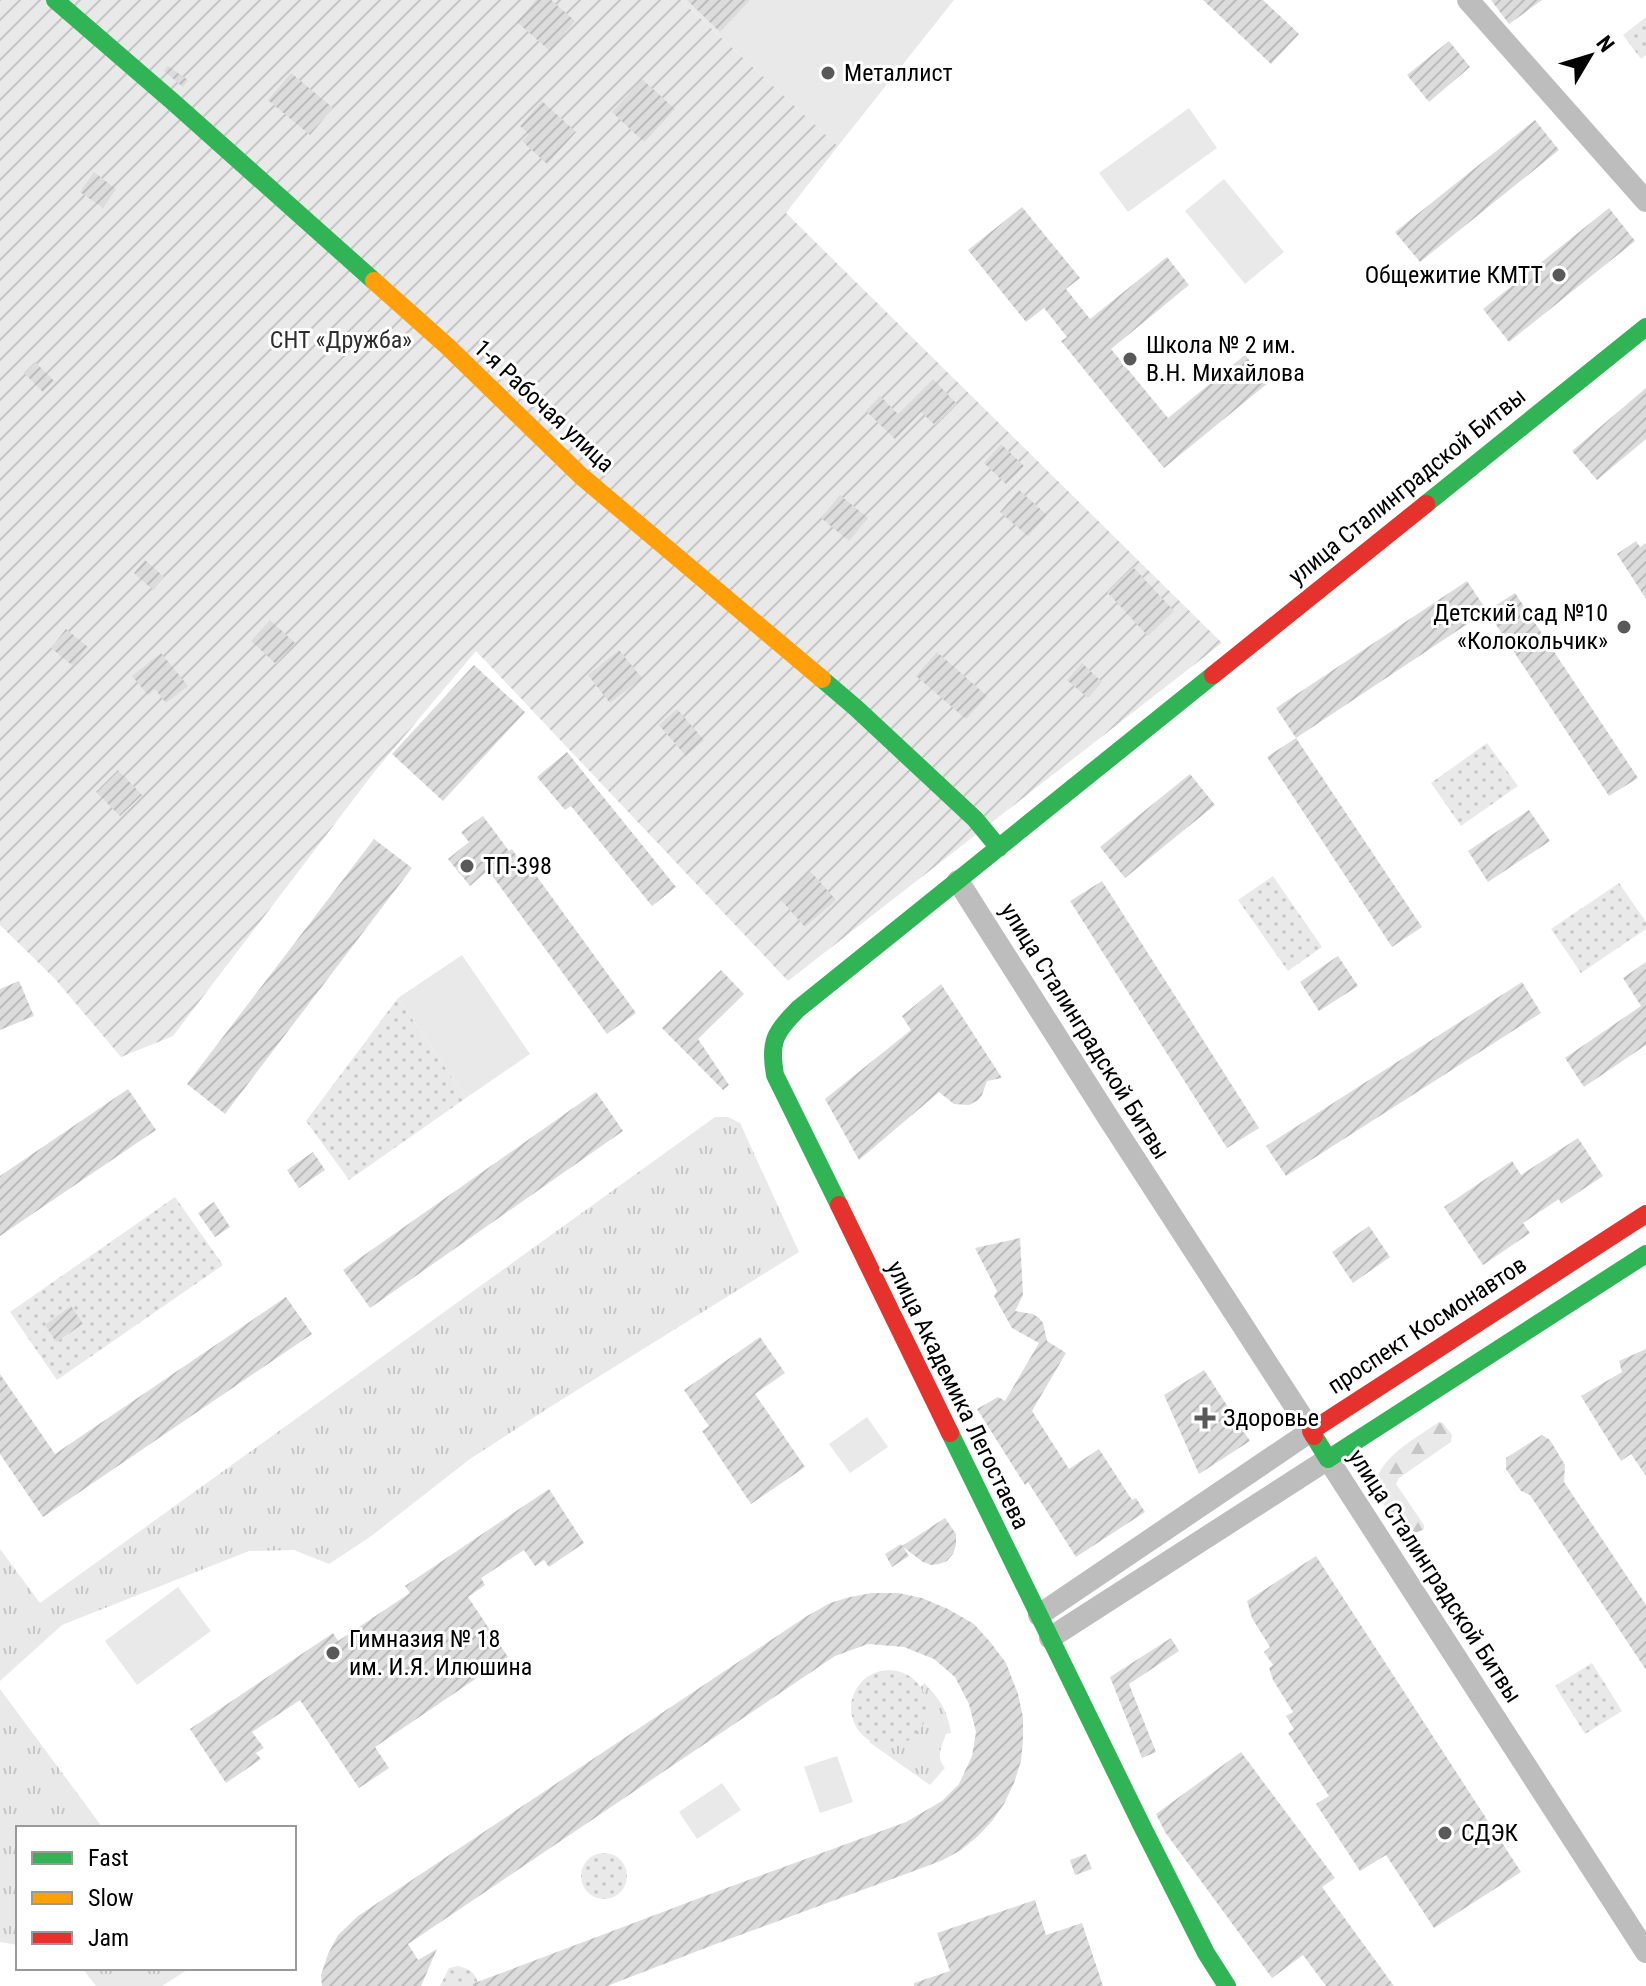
<svg xmlns="http://www.w3.org/2000/svg" width="1646" height="1986" font-family="'Roboto Condensed',sans-serif">
<style>
.grass{fill:url(#grass-tufts)}
.forest{fill:url(#forest-firs)}
.park{fill:url(#park-dots)}
.garden{fill:url(#garden-furrows)}
.pitch{fill:#e9e9e9}
.building{fill:url(#building-hatch)}
.lines{fill:none;stroke-linecap:round;stroke-linejoin:round}
.street{stroke:#bdbdbd;stroke-width:22}
.fast{stroke:#30b455;stroke-width:18}
.slow{stroke:#ff9f0a;stroke-width:18}
.jam{stroke:#e5322d;stroke-width:18}
.poi-dot{fill:#595959;stroke:#fff;stroke-width:3}
.labels{text-anchor:middle;stroke-width:6;stroke-linejoin:round;paint-order:stroke}
.poi-label{font-size:24px;fill:#000;stroke:#fff;text-anchor:start}
.park-label{font-size:24px;fill:#2e2e2e;stroke:#fff}
.street-label{font-size:24px;fill:#000;stroke:#fff}
</style>
<defs>
<pattern id="grass-tufts" width="24" height="20" patternUnits="userSpaceOnUse" patternTransform="scale(2)"><rect width="24" height="20" fill="#e9e9e9"/><path d="M3 7l-1-3M5 7V3M7 7l1-3M15 17l-1-3M17 17v-4M19 17l1-3" fill="none" stroke="#c6c6c6"/></pattern>
<pattern id="forest-firs" width="22" height="20" patternUnits="userSpaceOnUse" patternTransform="scale(2)"><rect width="22" height="20" fill="#e9e9e9"/><path d="M5 1l3.5 6h-7zM16 11l3.5 6h-7z" fill="#c6c6c6"/></pattern>
<pattern id="park-dots" width="8" height="8" patternUnits="userSpaceOnUse" patternTransform="scale(2)"><rect width="8" height="8" fill="#e9e9e9"/><path d="M2 2h.1M6 6h.1" fill="none" stroke="#c6c6c6" stroke-width="1.8" stroke-linecap="round"/></pattern>
<pattern id="garden-furrows" width="10" height="10" patternUnits="userSpaceOnUse" patternTransform="scale(2)"><rect width="10" height="10" fill="#e9e9e9"/><path d="M-1 1l2-2M0 10L10 0M9 11l2-2" fill="none" stroke="#c6c6c6"/></pattern>
<pattern id="building-hatch" width="6" height="6" patternUnits="userSpaceOnUse" patternTransform="scale(2)"><rect width="6" height="6" fill="#dcdcdc"/><path d="M-1 1l2-2M0 6l6-6M5 7l2-2" fill="none" stroke="#bbb"/></pattern>
</defs>
<rect width="100%" height="100%" fill="#fff"/>
<!-- grass -->
<path class="grass" d="M715,1117H728L740,1123L799,1252L550,1407L470,1459L370,1537L329,1564L294,1550L249,1551L62,1625L0,1681V1549L40,1603Z
M924,1683C940,1698 948,1712 951,1733L946,1734C942,1746 935,1757 945,1768L930,1785L869,1742L871,1740L875,1743L924,1695L920,1688Z
M0,1689L103,1828H18V1945L0,1942Z
M82,1968H190L162,1986H96Z"/>
<!-- forest -->
<path class="forest" d="M1439,1422L1443,1423L1452,1435L1451,1442L1399,1478L1396,1484L1424,1525V1529C1401,1544 1385,1505 1374,1489C1378,1457 1415,1439 1439,1422Z"/>
<!-- park -->
<path class="park" d="M1646,17V55L1641,59L1623,35Z
M1487,743L1518,786L1461,826L1431,783Z
M1273,876L1322,947L1288,971L1238,900Z
M1619,883L1646,922V929L1581,973L1551,929Z
M398,998L466,1098L349,1180L306,1121Z
M175,1197L223,1265L57,1380L10,1312Z
M1592,1663L1622,1711L1585,1734L1555,1686Z
M851 1708a38 38 0 1 1 76 0a38 38 0 1 1-76 0Z
M581 1876a23 23 0 1 1 46 0a23 23 0 1 1-46 0Z
M458,1966C470,1969 477,1973 478,1986H440L449,1968Z"/>
<!-- garden -->
<path class="garden" d="M0,0H681L838,146L786,213L1222,643L788,981L476,651L375,771L173,1036L121,1057L55,979L0,925Z"/>
<!-- pitch -->
<path class="pitch" d="M681,0H954L838,146Z
M1189,108L1217,148L1128,212L1099,173Z
M1224,179L1284,252L1245,284L1185,211Z
M462,955L530,1054L466,1098L398,998Z
M867,1417L888,1447L850,1473L829,1444Z
M178,1587L211,1631L137,1685L105,1641Z
M837,1756L853,1802L820,1813L804,1767Z
M722,1783L741,1810L697,1839L679,1812Z"/>
<!-- building -->
<path class="building" d="M536,0H551L575,21L550,51L517,22Z
M687,0H750L720,32Z
M1203,0H1263L1299,34L1271,64Z
M1491,0H1542L1509,24Z
M1449,41L1470,67L1429,102L1407,75Z
M168,66L188,80L183,87L164,71Z
M291,73L333,108L310,135L268,100Z
M642,79L675,109L644,142L612,112Z
M542,101L576,132L547,164L522,141L529,134L520,126Z
M1535,120L1559,150L1420,262L1395,232Z
M94,172L116,189L103,208L80,192Z
M1022,207L1080,278L1066,289L1090,319L1167,257L1189,285L1111,349L1168,418L1245,355L1268,383L1164,468L1061,341L1067,337L1044,308L1026,322L968,250Z
M1609,208L1635,241L1509,342L1483,309Z
M35,362L54,381L43,392L24,373Z
M933,379L957,404L935,425L921,412L895,439L866,411L880,396L898,414Z
M1646,388V439L1597,480L1572,451Z
M1001,444L1024,466L1006,484L984,463Z
M1019,490L1047,515L1028,536L1000,512Z
M840,495L868,518L849,541L821,518Z
M1636,541L1640,547L1646,543V599L1617,554Z
M145,560L164,577L153,590L134,573Z
M1133,567L1174,611L1148,636L1107,592Z
M1467,581L1487,611L1296,738L1276,708Z
M1515,593L1638,778L1609,796L1487,611Z
M270,620L295,643L276,664L251,641Z
M66,629L88,647L73,666L51,648Z
M619,650L642,678L610,703L588,675Z
M937,652L987,696L966,719L916,676Z
M161,653L188,686L166,703L155,689L148,695L132,676Z
M1082,663L1102,682L1088,698L1067,680Z
M474,665L525,712L443,801L392,754Z
M677,709L704,740L686,756L659,725Z
M1296,738L1422,927L1392,947L1267,757Z
M567,752L676,887L652,906L571,806L565,810L537,777Z
M118,770L142,795L120,816L96,792Z
M1190,774L1215,805L1125,878L1100,847Z
M1529,810L1550,841L1488,882L1468,851Z
M483,816L509,851L512,849L523,866L527,863L636,1013L607,1034L488,870L470,886L448,859L469,842L461,832Z
M374,839L412,868L225,1114L187,1084Z
M810,871L836,900L805,927L780,899Z
M1102,881L1259,1128L1227,1148L1070,901Z
M1338,956L1358,986L1319,1011L1300,982Z
M1646,962V1045L1584,1087L1565,1058L1641,1006L1623,978Z
M721,970L744,994L698,1039L729,1085L723,1090L662,1028Z
M19,981L34,1016L0,1030V989Z
M1522,982L1541,1013L1286,1176L1266,1146Z
M941,984L1002,1078L987,1081L982,1095L978,1100L969,1105L954,1104L939,1092L859,1160L825,1099L911,1030L902,1016Z
M128,1089L156,1130L0,1236V1176Z
M596,1092L623,1131L370,1308L343,1270Z
M1578,1138L1603,1176L1561,1204L1559,1199L1523,1223L1530,1233L1483,1265L1444,1207L1512,1161L1521,1175Z
M313,1152L325,1170L299,1188L287,1170Z
M214,1202L230,1227L215,1237L198,1213Z
M1369,1226L1390,1257L1353,1283L1332,1252Z
M1020,1238L1023,1295L1015,1311L1033,1314L1039,1318L1043,1323L1047,1341L1066,1353L1032,1411L1069,1469L1099,1449L1132,1500L1136,1498L1145,1512L1076,1557L1028,1482L1025,1485L977,1409L998,1397L1005,1401L1039,1343L1012,1328L994,1296L997,1291L975,1248Z
M286,1297L312,1334L43,1517L0,1454V1374L55,1454Z
M71,1306L83,1324L56,1342L45,1325Z
M760,1337L785,1373L755,1394L805,1467L751,1504L702,1431L709,1426L684,1390Z
M1646,1349V1476L1631,1454L1621,1461L1581,1396L1622,1372L1619,1361Z
M1204,1370L1250,1441L1199,1474L1164,1395Z
M1542,1435L1550,1440L1565,1465L1564,1482L1646,1605V1670L1530,1495L1521,1491L1506,1469V1458Z
M549,1489L584,1543L549,1567L544,1560L535,1566L524,1550L481,1578L485,1585L468,1597L508,1657L375,1747L389,1768L359,1788L300,1700L252,1732L264,1748L256,1753L261,1759L226,1783L190,1729L333,1633L338,1641L410,1593L405,1586Z
M945,1518L956,1534V1545L953,1554L947,1561L939,1564L931,1565L923,1562L903,1547L909,1556L892,1567L885,1554L901,1544L902,1546Z
M1316,1556L1521,1872L1434,1928L1386,1855L1360,1871L1316,1804L1329,1796L1288,1733L1294,1729L1286,1716L1293,1712L1273,1680L1269,1668L1273,1665L1264,1652L1270,1647L1252,1618L1247,1601Z
M872,1593H898L922,1598L948,1609L974,1624L991,1643L1006,1663L1018,1694L1023,1717V1741L1021,1761L1014,1783L1004,1804L992,1821L978,1836L961,1850L943,1860L922,1868L721,1942L607,1986H473L472,1984L705,1896L906,1822L942,1801L959,1784L972,1756L976,1732L969,1704L955,1677L934,1659L904,1647L868,1644L835,1656L408,1944L418,1960L437,1949L421,1986H322L321,1975L328,1954L338,1935L358,1916L807,1616L830,1603L850,1597Z
M1171,1638L1179,1651L1129,1684L1156,1752L1142,1758L1110,1677Z
M1241,1752L1335,1878L1322,1887L1394,1986H1326L1303,1955L1272,1978L1165,1832L1156,1814Z
M1086,1854L1092,1869L1075,1875L1070,1860Z
M1035,1900L1046,1935L1082,1923L1103,1986H914V1983L950,1971L937,1933Z"/>
<g class="lines">
<!-- street -->
<path class="street" d="M1468,0L1646,201
M958,881L1111,1122L1311,1431L1039,1615
M1050,1638L1328,1459L1646,1952"/>
<!-- fast -->
<path class="fast" d="M55,0L172,101L374,281
M1426,504L1646,327
M822,679L856,708L975,819L999,848
M839,1205L775,1075C769,1042 775,1032 798,1009L1213,675
M950,1433L1142,1826L1206,1953L1227,1986
M1314,1436L1328,1459L1646,1254"/>
<!-- slow -->
<path class="slow" d="M374,281L447,346L581,476L822,679"/>
<!-- jam -->
<path class="jam" d="M1213,675L1426,504
M839,1205L950,1433
M1314,1436L1311,1431L1646,1214"/>
</g>
<!-- markers -->
<g class="poi-dot">
<circle cx="828" cy="73" r="8"/>
<circle cx="1559" cy="275" r="8"/>
<circle cx="1130" cy="359" r="8"/>
<circle cx="1624" cy="627" r="8"/>
<circle cx="467" cy="866" r="8"/>
<path d="M1201 1406h8v8h8v8h-8v8h-8v-8h-8v-8h8z"/>
<circle cx="333" cy="1653" r="8"/>
<circle cx="1445" cy="1833" r="8"/>
</g>
<g class="labels">
<!-- poi labels -->
<g class="poi-label">
<text x="844" y="81">Металлист</text>
<text x="1543" y="283" text-anchor="end">Общежитие КМТТ</text>
<text x="1146" y="353">Школа № 2 им.<tspan x="1146" dy="28">В.Н. Михайлова</tspan></text>
<text x="1608" y="621" text-anchor="end">Детский сад №10<tspan x="1608" dy="28">«Колокольчик»</tspan></text>
<text x="483" y="874">ТП-398</text>
<text x="1223" y="1426">Здоровье</text>
<text x="349" y="1647">Гимназия № 18<tspan x="349" dy="28">им. И.Я. Илюшина</tspan></text>
<text x="1461" y="1841">СДЭК</text>
</g>
<!-- park labels -->
<g class="park-label">
<text x="341" y="348">СНТ «Дружба»</text>
</g>
<!-- street labels -->
<g class="street-label">
<text transform="translate(544 406) rotate(43)" y="8">1-я Рабочая улица</text>
<text transform="translate(1407 486) rotate(-39)" y="8">улица Сталинградской Битвы</text>
<text transform="translate(1085 1031) rotate(58)" y="8">улица Сталинградской Битвы</text>
<text transform="translate(1427 1325) rotate(-33)" y="8">проспект Космонавтов</text>
<text transform="translate(958 1395) rotate(64)" y="8">улица Академика Легостаева</text>
<text transform="translate(1435 1576) rotate(57)" y="8">улица Сталинградской Битвы</text>
</g>
</g>
<!-- legend -->
<rect x="16" y="1826" width="280" height="144" fill="#ffffff" stroke="#999999" stroke-width="2"/>
<rect x="32" y="1852" width="40" height="12" fill="#30b455" stroke="#999999" stroke-width="2"/>
<text x="88" y="1866" font-size="24" fill="#000000">Fast</text>
<rect x="32" y="1892" width="40" height="12" fill="#ff9f0a" stroke="#999999" stroke-width="2"/>
<text x="88" y="1906" font-size="24" fill="#000000">Slow</text>
<rect x="32" y="1932" width="40" height="12" fill="#e5322d" stroke="#999999" stroke-width="2"/>
<text x="88" y="1946" font-size="24" fill="#000000">Jam</text>
<!-- north arrow -->
<g transform="translate(1590 56) rotate(52)" stroke="#ffffff" stroke-width="6" paint-order="stroke">
<path d="M0-6L14 30L0 20L-14 30Z" fill="#000000"/>
<text y="-12" font-size="22" font-weight="bold" text-anchor="middle" fill="#000000">N</text>
</g>
</svg>
